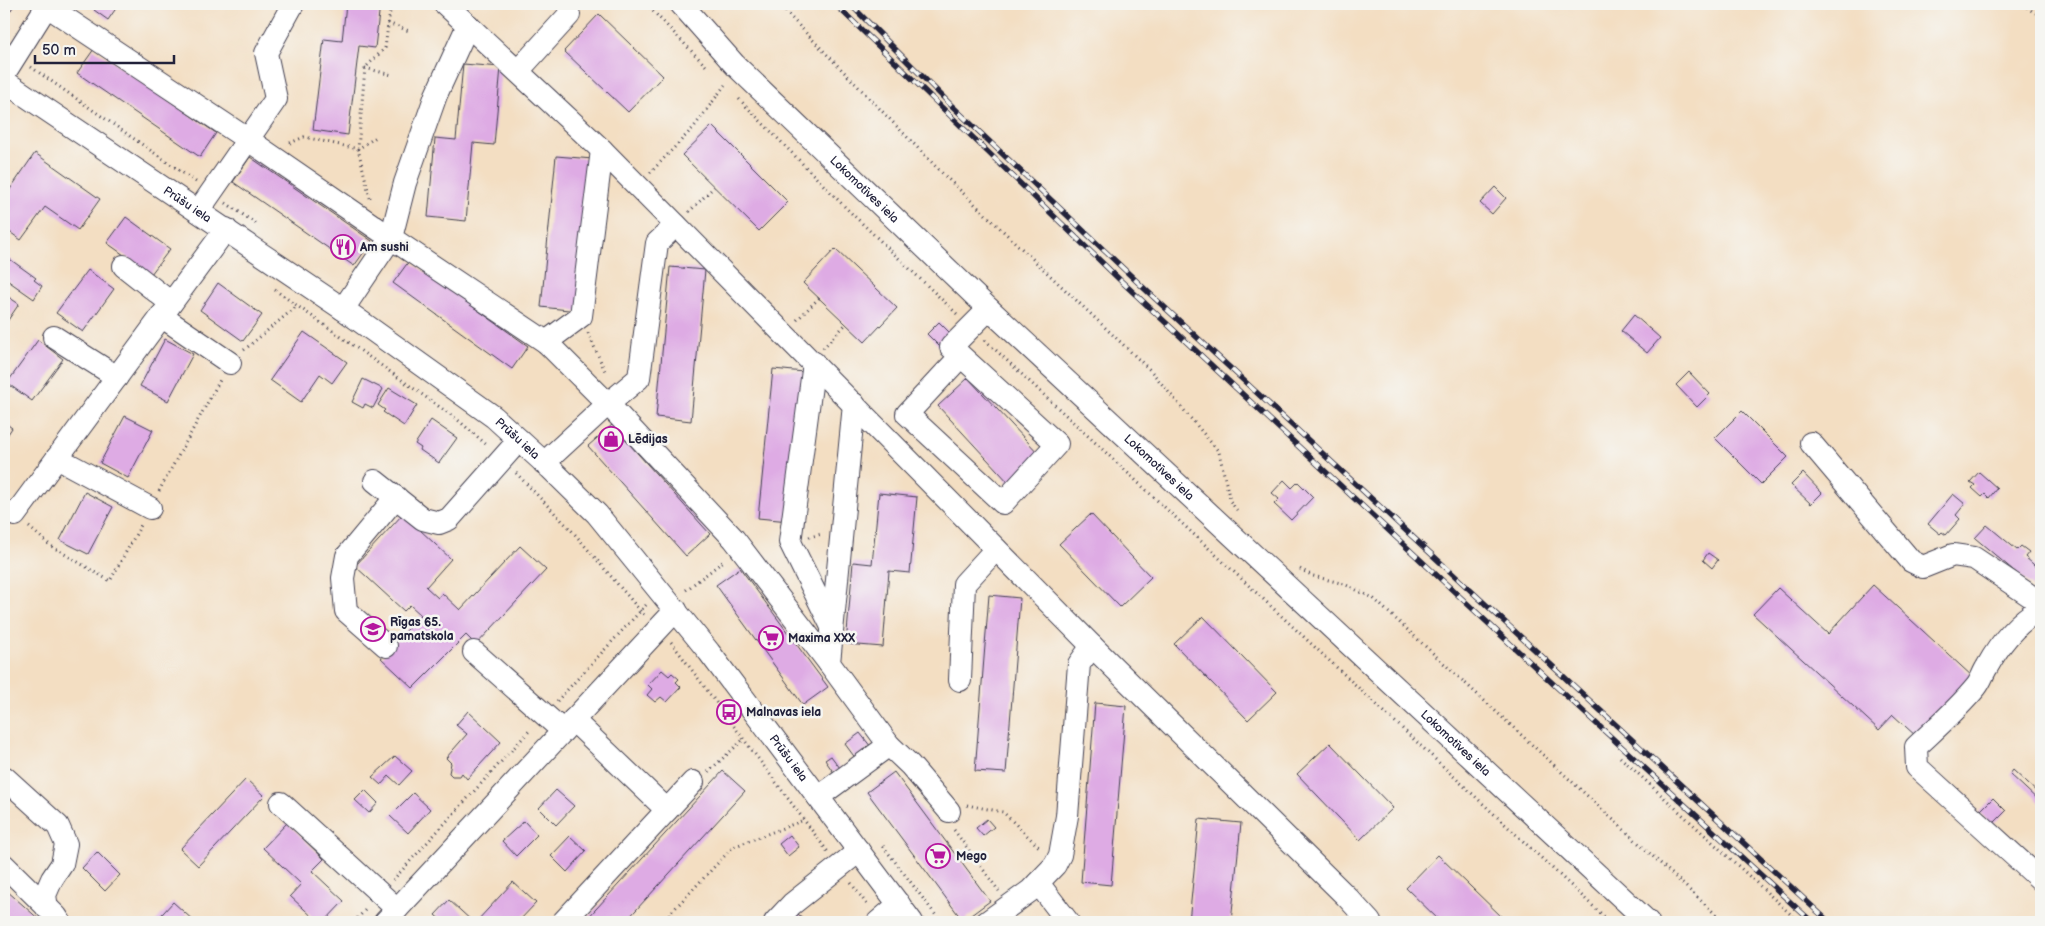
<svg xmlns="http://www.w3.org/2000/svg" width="2045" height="926" font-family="'Balsamiq Sans',sans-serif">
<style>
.building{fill:#deabe4}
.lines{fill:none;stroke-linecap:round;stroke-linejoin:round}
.minor-casing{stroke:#413e4f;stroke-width:24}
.path{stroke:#413e4f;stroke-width:3;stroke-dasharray:1 4;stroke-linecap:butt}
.minor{stroke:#fff;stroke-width:22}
.rail-casing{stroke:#22223b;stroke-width:5.5}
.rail{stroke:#f6f6f2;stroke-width:4;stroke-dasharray:11;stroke-linecap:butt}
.labels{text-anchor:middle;stroke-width:5;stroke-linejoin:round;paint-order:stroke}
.street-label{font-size:12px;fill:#22223b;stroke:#f6f6f2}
.poi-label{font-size:12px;font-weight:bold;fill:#22223b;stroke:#f6f6f2;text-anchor:start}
</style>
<rect width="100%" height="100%" fill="#f6f6f2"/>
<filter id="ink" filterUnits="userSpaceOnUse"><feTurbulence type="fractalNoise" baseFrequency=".02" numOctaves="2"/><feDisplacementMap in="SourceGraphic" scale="10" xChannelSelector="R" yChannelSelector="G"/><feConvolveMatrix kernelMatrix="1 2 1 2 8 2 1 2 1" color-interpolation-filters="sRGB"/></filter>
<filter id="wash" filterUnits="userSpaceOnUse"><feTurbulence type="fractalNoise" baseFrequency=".0096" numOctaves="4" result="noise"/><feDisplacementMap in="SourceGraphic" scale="20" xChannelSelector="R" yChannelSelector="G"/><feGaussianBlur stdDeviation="1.12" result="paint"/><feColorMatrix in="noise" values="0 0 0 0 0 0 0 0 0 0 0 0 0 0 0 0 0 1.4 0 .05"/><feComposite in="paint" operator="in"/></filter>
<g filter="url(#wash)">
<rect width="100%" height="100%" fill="#f3dec2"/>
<g id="blocks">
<!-- building -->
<path class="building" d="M4,4H15L6,17L4,16Z
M99,4H119L108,20L94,10Z
M346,4H380L375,48L359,46L348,135L313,130L324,39L342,41Z
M599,14L663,76L628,112L564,51Z
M94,49L216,133L200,157L77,73Z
M463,64L501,67L494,145L473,143L466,221L428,217L435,138L456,140Z
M712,126L788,202L759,231L682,155Z
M35,153L100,199L78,230L45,207L21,240L4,228V198Z
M556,156L593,159L578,311L541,307Z
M250,157L372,241L354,266L233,182Z
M1495,187L1506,198L1492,214L1480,203Z
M126,217L170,249L151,274L107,243Z
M835,249L897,308L865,342L803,283Z
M4,255L36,278L34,280L42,286L34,299L4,278Z
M409,261L528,346L512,369L393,283Z
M670,267L705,270L691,421L656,417Z
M88,270L114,289L83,332L56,313Z
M218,283L262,315L243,341L200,310Z
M4,294L19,304L4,326Z
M1634,315L1660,338L1647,353L1621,331Z
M939,322L953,336L941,348L927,334Z
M304,332L347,362L332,383L320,374L301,402L270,380Z
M165,339L193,354L168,401L140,386Z
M38,340L63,359L32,401L7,383Z
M773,369L804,372L789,521L758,518Z
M1689,372L1710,394L1697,407L1676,385Z
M968,378L1040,455L1010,484L938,406Z
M363,379L383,389L373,408L365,404L363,408L352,402Z
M389,388L417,405L404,426L383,412L385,410L378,405Z
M1742,411L1788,457L1761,484L1715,438Z
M125,416L153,430L128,478L100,463Z
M431,420L457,438L439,463L420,450L421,448L415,444Z
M4,422L12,428L4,440Z
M612,425L710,534L686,556L588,446Z
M1979,472L1997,488L1989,498L1985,494L1982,497L1972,488L1975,485L1970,482Z
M1803,473L1822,493L1811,504L1791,485Z
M1284,480L1292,488L1298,482L1313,497L1291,520L1274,504L1279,499L1272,493Z
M85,492L113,507L88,554L60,540Z
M879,493L917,497L910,573L889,571L883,647L846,644L853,562L872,564Z
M1953,494L1965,504L1956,515L1960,519L1946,535L1942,532L1940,534L1928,524Z
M403,514L451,559L426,587L438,598L442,593L460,610L520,546L546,570L476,645L466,635L413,688L381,658L421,615L410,605L404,611L355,566Z
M1091,514L1151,577L1120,607L1059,544Z
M1987,525L2017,550L2021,546L2029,552L2025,557L2041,571V589L2039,592L1975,538Z
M1708,553L1718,560L1712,568L1703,560Z
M740,568L828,687L803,705L716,585Z
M1873,585L1973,677L1917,737L1893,715L1879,730L1753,614L1778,588L1828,634Z
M989,595L1020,598L1006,773L975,771Z
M1203,616L1277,692L1248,720L1174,644Z
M662,670L669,676L672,673L679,679L676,682L681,687L667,702L661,697L655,702L647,695L652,689L648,685Z
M1095,703L1126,706L1111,885L1081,882Z
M468,711L501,742L467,779L462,773L460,776H452L449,773L451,763L446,758L467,734L456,725Z
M860,733L871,747L856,759L845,744Z
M1330,743L1393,808L1360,840L1297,774Z
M395,756L412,771L399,785L389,776L381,785L372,777Z
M831,756L840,768L834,773L825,760Z
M2013,770L2041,796V803L2010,774Z
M723,771L745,791L625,922H584Z
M894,772L990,901L963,921L867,792Z
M246,779L264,796L198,866L180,849Z
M365,790L378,803L369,813L355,800Z
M556,790L574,806L556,825L539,808Z
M413,793L430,809L408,833L390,816Z
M1993,798L2006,811L1992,825L1979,812Z
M987,819L994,827L983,836L976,828Z
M1199,819L1241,823L1231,922H1189Z
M524,821L537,835L516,856L502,841Z
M287,823L324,859L312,871L344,901L324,922H318L290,896L301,884L263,848Z
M790,835L799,847L788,856L779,844Z
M570,836L586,851L567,872L551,856Z
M97,852L120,875L105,891L82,868Z
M1438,855L1504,919L1500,922H1441L1406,888Z
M513,882L536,903L518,922H476Z
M4,888L6,890L42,922H4Z
M449,900L473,922H443L435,915Z
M173,902L195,922H155Z
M798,914L807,922H791Z"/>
</g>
</g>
<g filter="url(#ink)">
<use href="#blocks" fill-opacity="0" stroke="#413e4f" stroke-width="1"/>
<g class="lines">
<defs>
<g id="minor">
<path d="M445,4L602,150L1092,646L1348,898L1370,922"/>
<path id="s1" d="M681,4L735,65L989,309L1648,922"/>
<path d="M47,6L247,139L391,238L343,309"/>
<path d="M468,25L436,95L405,183L391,238L546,342L608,404L734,539L829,663"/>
<path d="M518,71L569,15"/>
<path d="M4,74L48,4"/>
<path id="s2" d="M4,81L343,309L494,417L550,468L597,514L709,652L912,922"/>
<path d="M199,210L276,99L266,53L293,4"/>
<path d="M124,266L171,303"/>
<path d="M161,316L230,363"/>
<path d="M54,337L117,377"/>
<path d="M546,342L581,316L602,150"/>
<path d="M961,356L907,414L1003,503L1057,444L961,356L951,347L989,309"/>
<path d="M814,363L790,542L832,627"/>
<path d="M854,404L829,663L889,745L910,765L949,811"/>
<path d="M1811,443L1911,561L1923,567L1953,555L1974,558L2041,603"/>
<path d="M57,458L150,508"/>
<path d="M544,463L608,404L639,378L657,243L676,225"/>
<path d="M375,481L423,519L439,523L449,519L519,440"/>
<path d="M15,515L226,229"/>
<path d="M2041,608C2019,621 2000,643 1987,667C1983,673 1981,681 1976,687C1958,709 1936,728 1916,747L1917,767L2041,880"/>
<path d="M386,646L346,611L343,578L347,556L396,497"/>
<path d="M474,652L563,731"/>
<path d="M960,680L964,584L996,549"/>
<path d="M573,720L667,810"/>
<path d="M4,777L58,826L66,844L62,864L52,879L45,895L47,908"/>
<path d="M818,797L889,745"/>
<path d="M281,803L397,909"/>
<path d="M4,865L56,916L60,922"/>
<path d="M1038,883L1068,922"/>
<path d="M385,922L676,610"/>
<path d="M563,922L693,782"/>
<path d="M775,922L792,904L859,851"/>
<path d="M878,922L899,904"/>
<path d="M987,922L1030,891L1055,865L1060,855L1067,816L1079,664L1092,646"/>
</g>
</defs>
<!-- minor casing -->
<use href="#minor" class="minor-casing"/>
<!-- path -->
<path class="path" d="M646,4L706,66
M778,4L945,176L1151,371L1219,452L1230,501L1237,510
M2023,4L2041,18
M388,23L409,31
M31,67L196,182
M365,68L392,75
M739,99L847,209L957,314
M290,143L304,137L358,149L376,137
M650,173L694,127L725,85
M370,198L358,149L365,68L385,48L391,4
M226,203L258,225
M689,212L714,187
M275,290L458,420L488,446
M797,320L819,298
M588,333L605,371
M985,340L1610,922
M823,348L846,324
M244,350L297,306
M516,473L573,532L644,615
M159,491L220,380
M29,527L51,546L110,581L141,525
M809,537L822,534
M1300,569L1313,576L1344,584L1373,598L1724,922
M686,590L725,560
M671,642L828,852
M557,701L646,605
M1620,757L1799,922
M708,772L744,739
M967,805L1003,812L1040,848
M954,830L999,891
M883,846L941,922
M393,880L531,729
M851,883L868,906
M354,922L367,908
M662,922L733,847L804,820"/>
<!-- minor -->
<use href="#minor" class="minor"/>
<defs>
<path id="rail" d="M835,4L1120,280L1548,679L1812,922
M850,4L951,105L1147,291L1829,922"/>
</defs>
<!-- rail casing -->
<use href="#rail" class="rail-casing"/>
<!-- rail -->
<use href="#rail" class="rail"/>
</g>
</g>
<!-- icons -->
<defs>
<symbol id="restaurant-ring" viewBox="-11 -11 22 22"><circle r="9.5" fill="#f6f6f2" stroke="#b5179e" stroke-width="1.5"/><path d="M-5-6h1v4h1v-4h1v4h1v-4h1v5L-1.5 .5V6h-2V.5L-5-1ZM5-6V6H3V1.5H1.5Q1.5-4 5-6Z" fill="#b5179e"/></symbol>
<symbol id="shop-ring" viewBox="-11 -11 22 22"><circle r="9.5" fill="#f6f6f2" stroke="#b5179e" stroke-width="1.5"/><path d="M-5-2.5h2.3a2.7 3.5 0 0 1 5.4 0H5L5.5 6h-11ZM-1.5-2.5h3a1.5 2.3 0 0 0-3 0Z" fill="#b5179e"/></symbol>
<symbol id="school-ring" viewBox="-11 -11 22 22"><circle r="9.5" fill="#f6f6f2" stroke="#b5179e" stroke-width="1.5"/><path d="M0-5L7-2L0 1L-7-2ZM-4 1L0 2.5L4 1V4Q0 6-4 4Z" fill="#b5179e"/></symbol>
<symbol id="supermarket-ring" viewBox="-11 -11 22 22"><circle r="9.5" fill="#f6f6f2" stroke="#b5179e" stroke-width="1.5"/><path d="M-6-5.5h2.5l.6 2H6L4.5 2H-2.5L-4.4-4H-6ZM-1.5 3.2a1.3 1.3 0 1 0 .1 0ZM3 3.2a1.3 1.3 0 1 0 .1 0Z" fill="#b5179e"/></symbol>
<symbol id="bus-ring" viewBox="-11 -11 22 22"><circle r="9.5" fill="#f6f6f2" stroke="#b5179e" stroke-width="1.5"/><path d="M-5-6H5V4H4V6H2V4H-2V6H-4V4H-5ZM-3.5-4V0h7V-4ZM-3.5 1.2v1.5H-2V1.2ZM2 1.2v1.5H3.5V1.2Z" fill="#b5179e"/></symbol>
</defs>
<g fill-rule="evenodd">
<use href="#restaurant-ring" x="329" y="233" width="28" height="28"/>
<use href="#shop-ring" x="597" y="425" width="28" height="28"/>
<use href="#school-ring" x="359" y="615" width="28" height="28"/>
<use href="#supermarket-ring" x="757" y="624" width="28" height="28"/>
<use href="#bus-ring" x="715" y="698" width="28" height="28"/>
<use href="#supermarket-ring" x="924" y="842" width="28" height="28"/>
</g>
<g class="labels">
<!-- street labels -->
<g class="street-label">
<text dy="4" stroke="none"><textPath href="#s1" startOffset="261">Lokomotīves iela</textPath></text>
<text dy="4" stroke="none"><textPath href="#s2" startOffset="221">Prūšu iela</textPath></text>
<text dy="4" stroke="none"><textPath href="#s2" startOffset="626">Prūšu iela</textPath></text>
<text dy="4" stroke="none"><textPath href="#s1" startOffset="666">Lokomotīves iela</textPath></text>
<text dy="4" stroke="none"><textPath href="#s1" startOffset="1071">Lokomotīves iela</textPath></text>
<text dy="4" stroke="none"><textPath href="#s2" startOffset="1046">Prūšu iela</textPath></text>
</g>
<!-- poi labels -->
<g class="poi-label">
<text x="360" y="251">Am sushi</text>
<text x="628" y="443">Lēdijas</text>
<text x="390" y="626">Rīgas 65.<tspan x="390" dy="14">pamatskola</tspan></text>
<text x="788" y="642">Maxima XXX</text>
<text x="746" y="716">Malnavas iela</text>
<text x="956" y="860">Mego</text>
</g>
</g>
<!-- margin -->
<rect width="2045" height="926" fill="none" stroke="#f6f6f2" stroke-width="20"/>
<!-- scale -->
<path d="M35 55v8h139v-8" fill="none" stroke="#22223b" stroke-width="2.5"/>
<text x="42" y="55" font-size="15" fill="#22223b" stroke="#f6f6f2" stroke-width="4" paint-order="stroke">50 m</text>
</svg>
